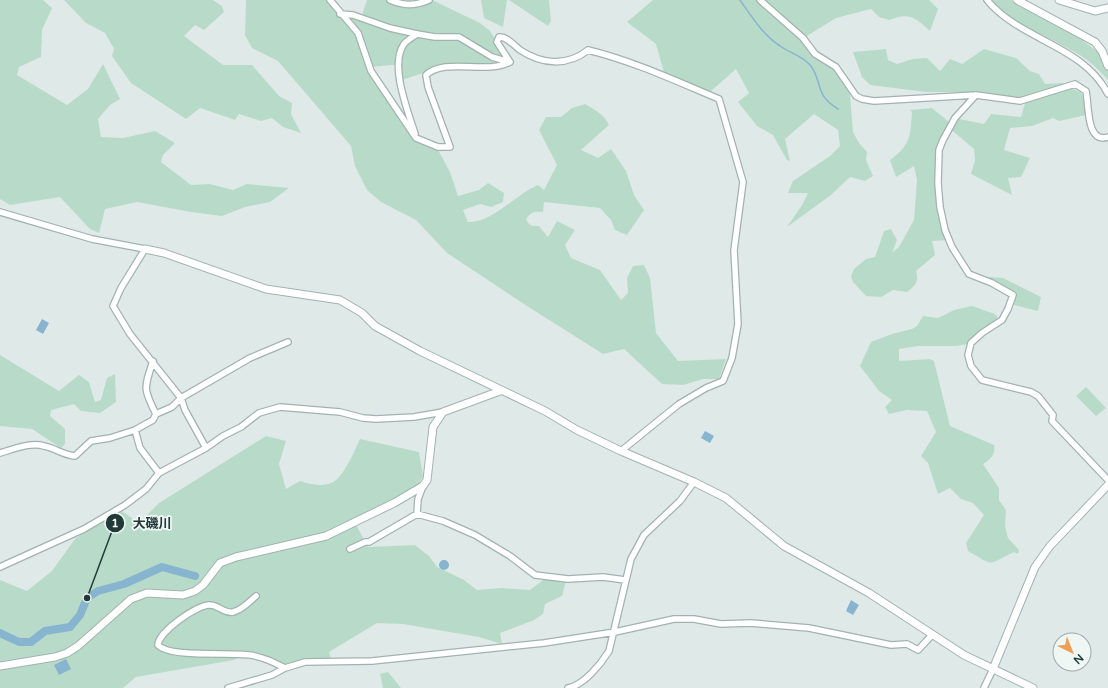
<svg xmlns="http://www.w3.org/2000/svg" width="1108" height="688" font-family="'Varela Round','Noto Sans JP',sans-serif">
<style>
.green{fill:#b8dbc9}
.water{fill:#87b4cf}
.lines{fill:none;stroke-linecap:round;stroke-linejoin:round}
.stream{stroke:#87b4cf;stroke-width:1.5}
.river{stroke:#87b4cf;stroke-width:8}
.minor-casing{stroke:#a2b2b0;stroke-width:8}
.tertiary-casing{stroke:#a2b2b0;stroke-width:9}
.minor{stroke:#fff;stroke-width:5.5}
.tertiary{stroke:#fff;stroke-width:7}
.leader{fill:none;stroke:#213a38;stroke-width:1.5}
.callout-dot{fill:#213a38;stroke:#eff7f5;stroke-width:1.5}
.mark-label{font-size:12px;text-anchor:middle;font-weight:bold;fill:#fff}
.callout-label{font-size:13px;text-anchor:middle;font-weight:bold;fill:#213a38;stroke:#eff7f5;stroke-width:3.5;stroke-linejoin:round;paint-order:stroke}
</style>
<rect width="100%" height="100%" fill="#dfeae8"/>
<!-- green -->
<path class="green" d="M0,0H43L52,8L42,30L41,57L19,67L17,75L67,105L88,89L103,64L120,99L110,105L98,119L101,137L123,138L155,131L175,143L163,155L161,162L191,185L210,184L233,190L247,184L289,188L270,202L245,207L222,216L191,212L137,202L105,209L99,233L90,229L60,197L10,205L0,199Z
M64,0H213L222,6L224,12L204,30L195,25L184,36L223,65H252L279,96L292,103L291,114L301,133L283,127L272,118L261,121L239,114L235,120L200,108L186,119L131,83L112,56L114,49L105,33L86,23Z
M246,0H331L349,23L369,61L360,37L345,14L361,18L367,0H432L480,23L490,31L510,62L436,66L426,72L402,80V64L371,67L412,134L436,146L450,172L458,196L479,190L488,183L504,193L503,202L491,207L480,204L463,210L468,222C491,224 516,194 538,185L544,190L557,165L539,130L546,117H561L572,108L585,104C595,110 604,114 609,125L581,150L598,158L611,149L626,171L634,195L644,210L627,235L615,230L611,220L600,208L544,202L543,212C535,211 531,212 526,219C529,226 532,226 539,226L548,237L557,221L575,230L565,245L571,258L600,270L621,300L628,293L627,278L633,266L644,265L650,278L656,333L678,361L726,359L719,379H703L683,385L662,384L624,349L603,354L527,306L447,253L416,220L381,202L367,190L355,166L351,146L278,61L252,48L245,35Z
M481,0H507L503,27L484,18Z
M509,0H549L551,21L548,26Z
M653,0H929L938,9L930,31C915,17 909,12 889,20L879,17L871,9L836,18L805,37L787,24L814,56L835,69L850,95L853,132L859,143L867,152L866,160L873,176L865,181L850,177L831,195L787,227L802,205L808,193H788L793,181L830,156L840,146L838,130L814,114L785,139L790,161L787,160L773,135L757,126L738,102L749,93L736,69L711,91L665,76L656,44L627,22Z
M992,0H1011L1072,33L1108,59V80C1100,71 1089,60 1078,54C1050,36 1014,26 992,0Z
M886,49L888,60L897,64L913,59L927,58L940,71L950,59L962,64L984,49L1016,58L1030,71L1039,74L1045,84L1062,83L1081,93L1085,100L1086,115L1059,121L1053,118L1032,126L1010,128L1004,150L1030,158L1021,177L1008,178L1012,195L971,174L975,160L974,149L949,128L955,118L984,124L991,114L1021,117L1026,100L976,92H926L870,85L862,77L853,52Z
M932,108L949,122C931,162 931,200 949,240L932,241L935,255L916,271C919,282 916,285 907,292L893,290L881,297L866,296L853,282L851,276L854,269L866,259L875,257L884,231L891,229L897,240L892,253L899,247L914,220L917,180L914,166L896,177L890,160C911,145 910,136 912,112L910,110Z
M976,276L1003,278L1041,297L1038,311L1010,304L1012,294Z
M972,306L995,314L999,319L968,344L956,346H918L899,349V361L930,359L934,361L950,426L994,445C996,454 990,460 983,464L999,488V500L1006,510L1005,526L1008,538L1019,550L1018,554L1014,552C986,565 996,567 968,551L966,543L984,515L973,503L961,499L950,488L938,494L928,463L921,456L936,432L927,411L907,410L889,414L885,407L892,400L879,391L860,366L871,342L892,334L912,329L917,326L923,316L938,318L954,310Z
M0,355L59,391L79,375L89,382L95,402L101,400L107,378L115,374L116,402L100,413L81,411L74,404L51,410L50,416L65,429V444L61,448L32,429L0,426Z
M1086,387L1106,408L1096,416L1076,396Z
M266,436L286,441L279,464L286,489L300,481C310,484 321,487 331,483C343,479 355,450 360,439L419,452L423,476L418,485L354,521L368,547L415,545L429,556L437,567L464,580L477,590L501,588L530,590L547,577H567L562,596L545,604L543,614L534,620L500,633L502,644L479,637L403,624L377,623L329,652L331,659L282,667L243,653L234,660L136,677L123,688H0V580L27,591L52,571L75,539L119,509L139,523L159,503Z
M388,672L401,688H383L380,674Z"/>
<!-- water -->
<path class="water" d="M42,319L49,323L43,334L36,330Z
M705,431L714,436L710,443L701,438Z
M439 565a5 5 0 1 1 10 0a5 5 0 1 1-10 0Z
M851,600L859,605L853,615L846,611Z
M66,659L71,669L59,675L54,665Z"/>
<g class="lines">
<!-- stream -->
<path class="stream" d="M740,0C752,17 763,35 780,46C790,53 803,56 811,66C823,83 814,94 838,109"/>
<!-- river -->
<path class="river" d="M0,633L19,642H31L45,631L70,627L80,615L87,598L98,591L124,584L162,567L195,576"/>
<defs>
<path id="minor" d="M330,0L358,33L371,71L416,138L438,147H450L428,87L426,75C445,57 486,75 510,62
M390,0C404,6 415,6 429,0
M760,0L803,38L815,54L836,67L856,96L862,99L874,101L976,95L1020,101L1075,84L1086,91C1089,105 1086,144 1108,137
M987,0C1021,41 1083,45 1108,94
M340,14L353,15L390,28L417,34L435,37H459L492,57L510,62
M510,62L497,42L499,37C506,36 514,45 520,50C541,64 567,67 588,50C633,61 676,81 719,99L743,182L734,250L738,324L732,358L723,381L706,388L679,404L621,451
M976,95L955,118L943,140L939,150L938,183L940,207L945,230L952,247L969,274L992,283L1013,295L1008,309L1002,320L982,333L971,343L968,355L971,366L982,380L1031,392L1038,396L1053,415L1052,421L1108,480
M415,134C408,111 389,65 404,44C407,40 413,37 417,34
M0,212L92,239L145,249L121,288L113,306L130,334L181,398L185,410L206,448
M153,361C144,388 143,389 156,414
M135,430L140,448L159,473
M0,453C14,449 30,442 44,446C55,448 63,455 75,456L91,441L110,438L135,430L153,420L156,414L172,407L181,398L250,358L288,342
M417,514L418,499L423,486
M350,549L365,542H369L417,514L443,521L475,535L510,556L535,575L568,579L603,577L625,580
M0,567L84,529L125,505L146,489L159,473L206,448L223,436L241,427L259,413L280,407L340,412L363,418L376,419L414,417L443,412
M256,596C250,601 242,610 233,612C225,614 218,605 210,605C198,604 158,632 158,645C169,658 232,652 250,655C263,657 273,662 285,668
M228,688L272,675L285,668L305,662L372,661L544,643L615,632L674,619H694L721,624L751,623L809,628L891,645L907,644L918,650L932,635
M568,688C584,685 601,664 609,651L631,559L644,535L680,501L694,482
M984,688L993,669"/>
<path id="tertiary" d="M1017,0L1095,42L1102,51L1108,66
M1059,0L1095,11L1108,8
M145,249L164,253L266,289L340,300L362,313L375,326L420,351L545,411L577,430L621,451L694,482L726,498L784,546L869,593L964,655L1033,688
M0,666L55,657L67,653L78,646L131,599L147,593L183,595L195,591L203,585L220,563L236,557L326,536L394,503L423,486L427,480L433,427L443,412L500,391
M993,669L1035,567L1050,546L1108,485"/>
</defs>
<!-- minor casing -->
<use href="#minor" class="minor-casing"/>
<!-- tertiary casing -->
<use href="#tertiary" class="tertiary-casing"/>
<!-- minor -->
<use href="#minor" class="minor"/>
<!-- tertiary -->
<use href="#tertiary" class="tertiary"/>
</g>
<!-- callouts -->
<path class="leader" d="M87 598L115 523"/>
<g class="callout-dot">
<circle cx="87" cy="598" r="4"/>
<circle cx="115" cy="523" r="10"/>
</g>
<g class="mark-label">
<text x="115" y="527">1</text>
</g>
<g class="callout-label">
<text x="152" y="528">大磯川</text>
</g>
<!-- north arrow -->
<g transform="translate(1072 652) rotate(137)"><circle r="19" fill="#eff7f5" stroke="#9daba9"/>
<path d="M0-3L7 15L0 10L-7 15Z" fill="#ef9e58"/>
<text y="-6" font-size="11" font-weight="bold" text-anchor="middle" fill="#213a38">N</text>
</g>
</svg>
